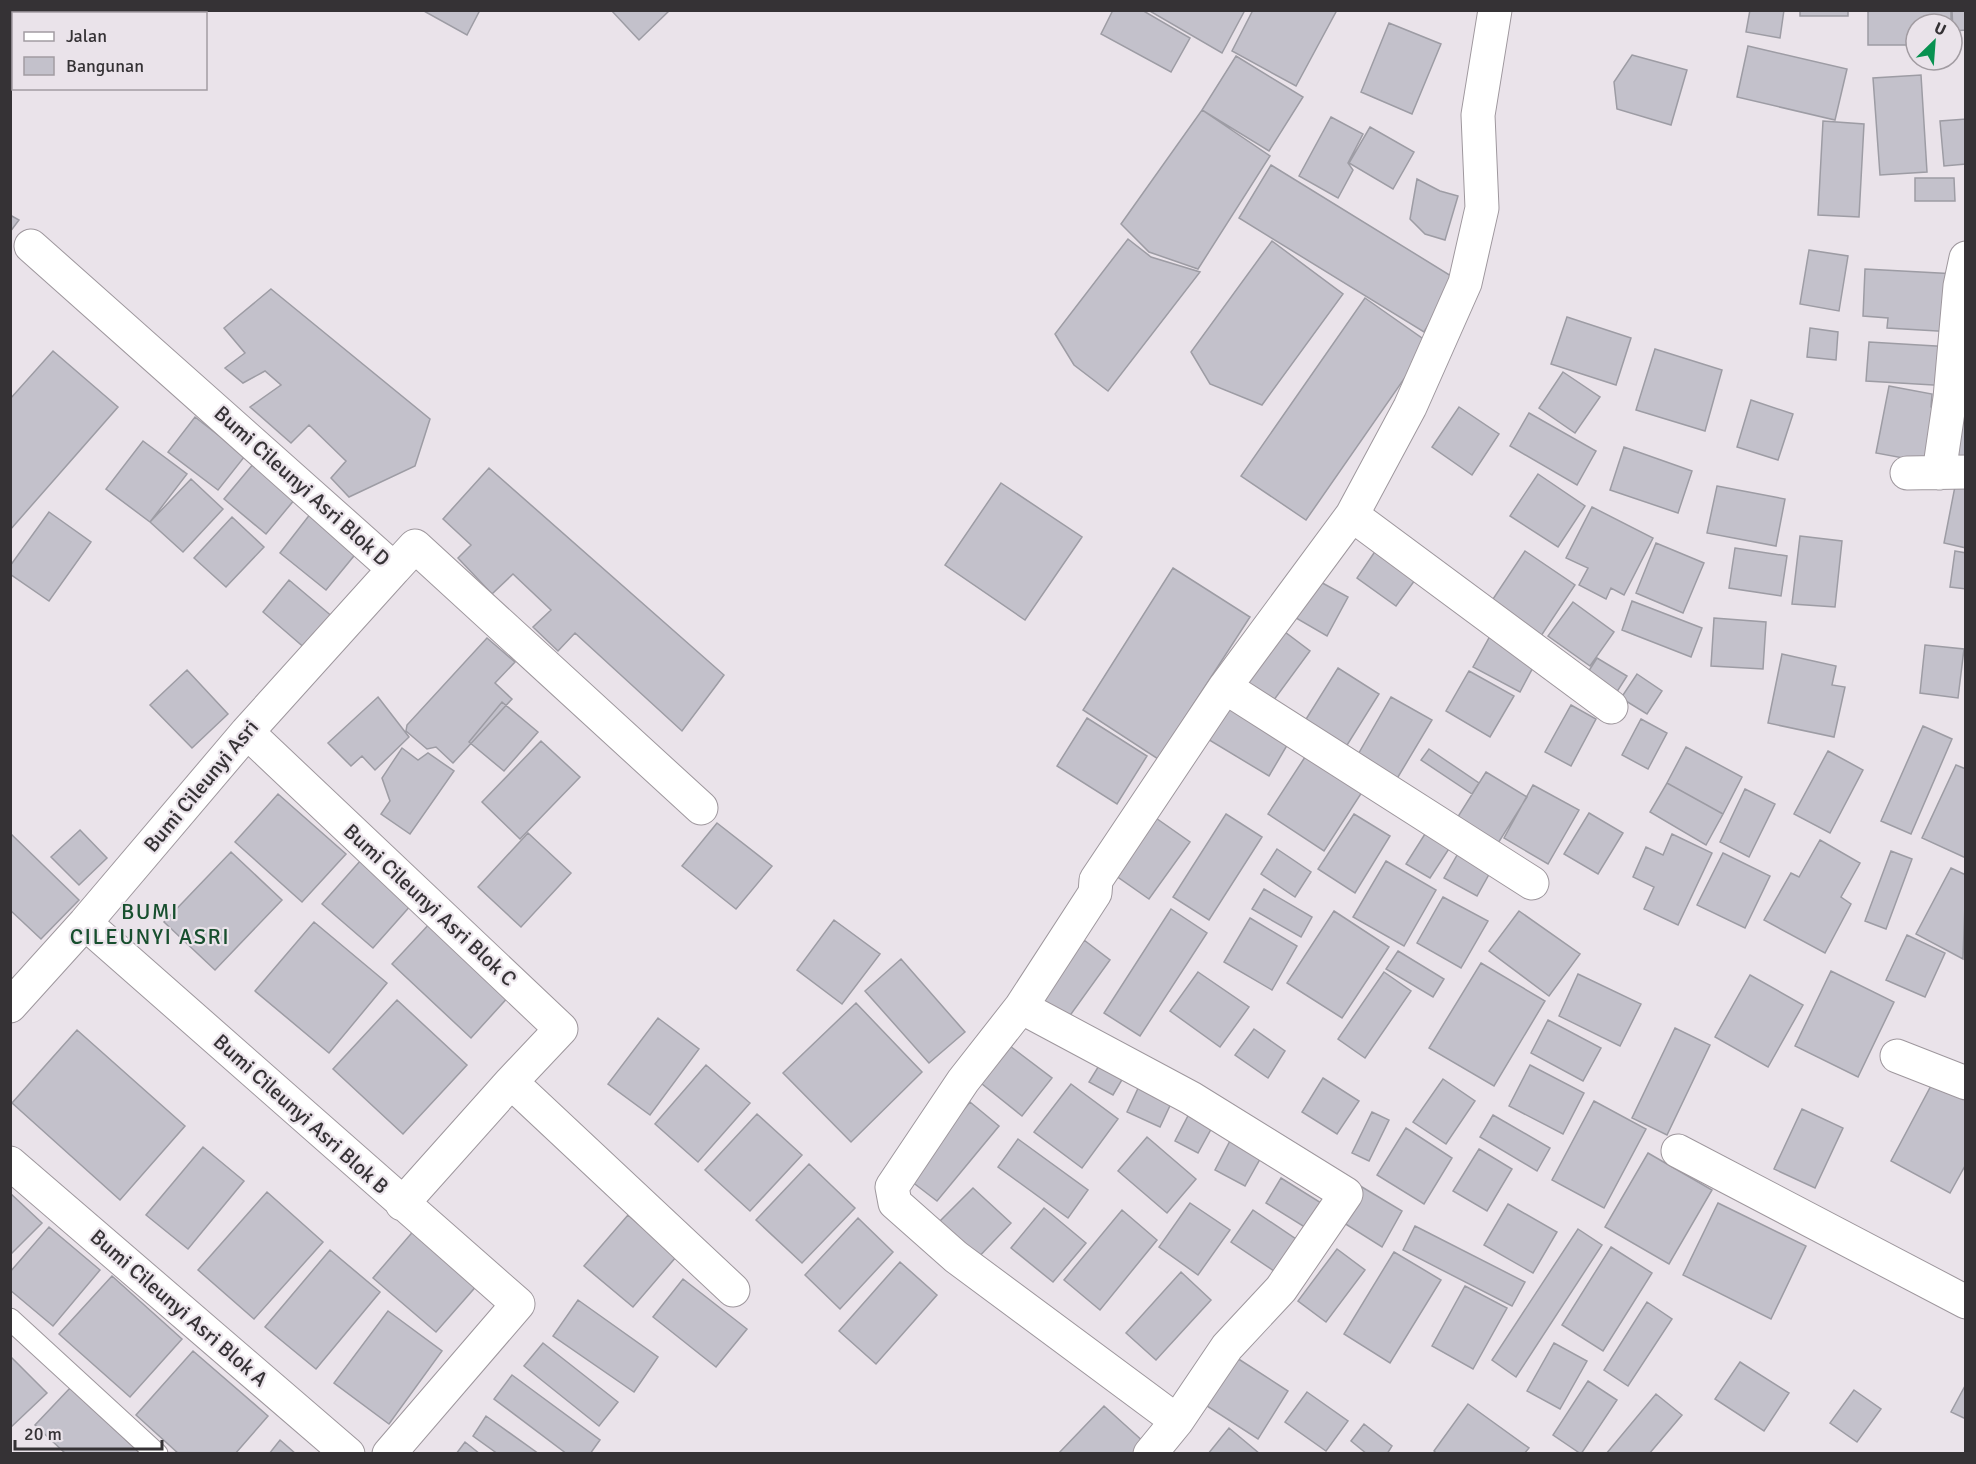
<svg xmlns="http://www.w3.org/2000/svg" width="1976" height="1464" font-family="Signika,sans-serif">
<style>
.building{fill:#c3c1cb;stroke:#9d9ca4;stroke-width:1.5}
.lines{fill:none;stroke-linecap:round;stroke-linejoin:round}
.lane-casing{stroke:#9e979d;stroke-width:23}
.street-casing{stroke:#9e979d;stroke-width:35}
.lane{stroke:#fff;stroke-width:21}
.street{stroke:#fff;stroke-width:33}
.labels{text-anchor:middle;stroke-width:4.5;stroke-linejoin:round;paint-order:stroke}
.street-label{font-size:21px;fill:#353235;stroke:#eae3ea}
.neighbourhood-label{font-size:22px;letter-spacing:1.5px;fill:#174f2e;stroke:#eae3ea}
</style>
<rect width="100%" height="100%" fill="#eae3ea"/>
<!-- building -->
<path class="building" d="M422,10H480L467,35Z
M611,10H670L639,40Z
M1113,10H1142L1190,38L1171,72L1101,34Z
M1148,10H1245L1222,53Z
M1253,10H1337L1296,86L1232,51Z
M1750,10H1784L1780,38L1746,32Z
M1800,10H1848V16H1800Z
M1868,10H1951V24H1916V45H1868Z
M1952,10H1966V30L1953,31Z
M1389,23L1441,44L1412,114L1361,92Z
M1748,46L1847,69L1835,120L1737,97Z
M1632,55L1687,70L1671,125L1617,109L1614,82Z
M1236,56L1303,97L1269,151L1202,110Z
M1921,75L1927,172L1880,175L1873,78Z
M1202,110L1270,156L1198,269L1149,252L1121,224Z
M1331,117L1363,134L1348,163L1353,170L1338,198L1299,176Z
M1966,119V164L1944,166L1940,121Z
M1823,121L1864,124L1859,217L1818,215Z
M1370,127L1414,152L1393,189L1349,163Z
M1271,165L1456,279L1424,332L1239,218Z
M1915,178H1954L1955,201H1915Z
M1417,179L1440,191L1458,196L1445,240L1425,234L1410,219Z
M10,215L19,220L10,232Z
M1128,239L1151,257L1200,272L1108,391L1074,365L1055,334Z
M1272,241L1343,294L1262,405L1210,384L1191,352Z
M1809,250L1848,256L1839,311L1800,304Z
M1865,269L1957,274L1954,332L1887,328L1888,318L1863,316Z
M271,289L430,419L415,466L349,497L331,478L346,461L309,425L291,443L250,407L281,385L265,371L243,383L225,368L245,353L224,328Z
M1365,298L1429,343L1306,520L1241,476Z
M1567,317L1631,338L1616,385L1551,364Z
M1810,328L1838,332L1836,360L1807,357Z
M1869,342L1952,347L1950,386L1866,381Z
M1655,349L1722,370L1705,431L1636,410Z
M53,351L118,407L10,530V399Z
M1563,372L1600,397L1575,433L1539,408Z
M1889,386L1932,394L1931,407L1940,409L1930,463L1876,453Z
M1751,400L1793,414L1778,460L1737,447Z
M1966,403V465L1945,462Z
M1459,407L1499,434L1472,475L1432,447Z
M1529,413L1596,451L1577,485L1510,446Z
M195,417L245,456L218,490L168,452Z
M143,441L187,474L150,522L106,489Z
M1624,447L1692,471L1678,513L1610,490Z
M254,463L295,499L266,534L224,499Z
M489,468L724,675L682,731L575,633L558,651L533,627L551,610L513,574L492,594L458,558L471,545L443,519Z
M1538,474L1585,506L1558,547L1510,516Z
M1957,476L1966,477V548L1944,543Z
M191,479L223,509L183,552L150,522Z
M1001,483L1082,537L1025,620L945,565Z
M1717,486L1785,499L1776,546L1707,533Z
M1592,507L1653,538L1624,595L1611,588L1606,599L1579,585L1588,568L1566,558Z
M49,512L91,542L49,601L10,574V566Z
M311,513L358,551L326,590L280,553Z
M232,517L264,547L226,587L194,558Z
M1800,536L1842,541L1835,607L1792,604Z
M1656,543L1704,563L1683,613L1636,593Z
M1378,547L1418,576L1396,606L1357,578Z
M1735,548L1787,556L1781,596L1729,588Z
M1525,551L1575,585L1537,642L1487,608Z
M1955,551L1966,553V589L1950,587Z
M1173,568L1250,617L1158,759L1083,710Z
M289,580L334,618L307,650L263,612Z
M1317,580L1348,597L1327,636L1296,618Z
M1632,601L1702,628L1691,657L1622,630Z
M1573,602L1614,632L1590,666L1548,636Z
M1714,618L1766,622L1763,669L1711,666Z
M1281,629L1310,651L1268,708L1239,687Z
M1490,636L1537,660L1520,692L1473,667Z
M487,638L515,662L495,683L512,699L453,763L436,747L427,749L406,731L407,725Z
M1925,645L1964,649L1958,698L1920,693Z
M1782,654L1836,666L1832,685L1845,687L1834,737L1768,723Z
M1597,658L1627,676L1613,698L1583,680Z
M1338,668L1379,694L1344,750L1303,724Z
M187,670L228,714L192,748L150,705Z
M1469,671L1514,696L1490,737L1446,711Z
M1637,674L1662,691L1647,714L1621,698Z
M378,697L409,737L375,770L362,756L351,766L328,743Z
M1391,697L1432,720L1395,782L1356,758Z
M1221,701L1289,742L1269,776L1201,735Z
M502,702L538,732L504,771L469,742Z
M1571,705L1596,719L1571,766L1545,752Z
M1087,718L1147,756L1117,804L1057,766Z
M1641,719L1667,733L1648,769L1622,755Z
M1923,726L1952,739L1911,834L1881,821Z
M541,741L580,777L520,839L482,802Z
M1686,747L1742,777L1723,814L1667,783Z
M402,748L418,760L428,753L454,771L410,834L381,814L390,801L382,778Z
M1429,749L1479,783L1472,794L1421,760Z
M1828,751L1863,770L1830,833L1794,814Z
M1307,754L1364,789L1324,851L1268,814Z
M1956,765L1966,769V858L1922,838Z
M1486,772L1527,797L1495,848L1454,823Z
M1667,783L1723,814L1706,845L1650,812Z
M1533,785L1579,810L1548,864L1504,838Z
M1745,789L1775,804L1749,857L1720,842Z
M278,794L346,854L302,902L235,842Z
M1589,813L1623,833L1598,874L1564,854Z
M1226,814L1262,837L1209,920L1173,897Z
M1354,814L1390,836L1355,893L1318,869Z
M1153,816L1190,842L1149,899L1112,873Z
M717,823L772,866L736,909L682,866Z
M1430,826L1454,841L1430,878L1406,864Z
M80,830L107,858L79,885L51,857Z
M10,833L79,900L41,939L10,910Z
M528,833L571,873L521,927L478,887Z
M1672,834L1712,853L1678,925L1644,909L1654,887L1633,877L1646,847L1663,855Z
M1820,840L1860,863L1841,897L1851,904L1825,953L1764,920L1791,873L1799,877Z
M1277,849L1311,872L1295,897L1261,874Z
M1460,850L1492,869L1477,896L1444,878Z
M1891,851L1912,859L1886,929L1865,921Z
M231,852L282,900L215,970L164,922Z
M1723,853L1770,876L1745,928L1697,905Z
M361,860L412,904L373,948L322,904Z
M1386,861L1436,890L1404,946L1353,917Z
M1951,868L1966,875L1963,959L1916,934Z
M1264,889L1312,917L1301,937L1252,909Z
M1443,897L1488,921L1461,968L1417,943Z
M1171,909L1207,933L1140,1036L1104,1013Z
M1334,911L1389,947L1342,1018L1287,983Z
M1519,911L1580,954L1549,996L1489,951Z
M1250,918L1297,946L1272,990L1224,962Z
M834,920L880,954L842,1004L797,970Z
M432,921L511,994L471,1038L392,964Z
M314,922L387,983L329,1053L255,991Z
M1907,935L1945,953L1925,997L1886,980Z
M1084,940L1110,960L1066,1021L1039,1002Z
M1398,951L1444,979L1433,997L1386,969Z
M901,959L965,1032L929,1063L865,991Z
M1481,963L1545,1001L1494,1086L1429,1048Z
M1831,971L1894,1002L1858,1077L1795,1046Z
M1198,972L1249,1007L1220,1047L1170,1011Z
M1384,972L1411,991L1365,1058L1338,1039Z
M1578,974L1641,1004L1620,1046L1559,1016Z
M1750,975L1803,1005L1768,1067L1715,1037Z
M397,1000L467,1065L403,1134L333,1069Z
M856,1003L922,1072L851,1142L783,1073Z
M658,1018L699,1049L650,1115L608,1084Z
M1548,1020L1601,1048L1583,1081L1531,1053Z
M1675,1028L1710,1045L1667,1135L1632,1118Z
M1254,1029L1285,1051L1268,1078L1235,1055Z
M77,1030L185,1126L120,1200L12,1103Z
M1006,1043L1052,1078L1022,1116L977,1080Z
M1103,1059L1126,1073L1113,1095L1089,1082Z
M706,1065L750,1103L698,1162L655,1124Z
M1530,1065L1584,1093L1563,1134L1509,1106Z
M1323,1078L1359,1101L1337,1134L1302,1112Z
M1443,1079L1475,1101L1446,1144L1413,1122Z
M1141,1082L1174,1097L1160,1127L1127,1112Z
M1933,1082L1966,1099V1164L1950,1193L1891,1161Z
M1071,1084L1118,1119L1082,1168L1034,1132Z
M1594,1101L1646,1129L1604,1208L1552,1180Z
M970,1102L999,1126L937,1201L907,1178Z
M1802,1109L1843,1128L1815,1188L1774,1169Z
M1191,1110L1215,1122L1198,1153L1175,1141Z
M1372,1112L1389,1120L1369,1161L1352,1153Z
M757,1114L802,1155L750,1211L705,1170Z
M1493,1115L1550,1148L1537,1171L1480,1137Z
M1406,1128L1452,1158L1424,1204L1377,1175Z
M1233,1135L1264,1152L1245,1186L1215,1170Z
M1147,1137L1196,1179L1167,1213L1118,1171Z
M1018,1139L1088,1190L1068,1218L998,1167Z
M203,1147L244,1181L188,1249L146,1215Z
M1479,1149L1512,1169L1487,1211L1453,1191Z
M1648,1153L1712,1190L1669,1264L1605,1227Z
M809,1164L855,1208L802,1263L756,1220Z
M1281,1178L1326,1206L1311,1231L1266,1203Z
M1357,1184L1402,1211L1382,1247L1336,1218Z
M973,1188L1011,1223L974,1262L936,1225Z
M267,1192L323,1242L254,1319L198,1270Z
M10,1193L42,1223L10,1255Z
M1190,1203L1230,1230L1198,1275L1159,1247Z
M1718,1203L1806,1246L1771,1319L1683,1275Z
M1508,1204L1557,1232L1533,1273L1484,1245Z
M1044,1208L1086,1243L1053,1282L1011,1248Z
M1122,1210L1157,1240L1100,1310L1064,1280Z
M1253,1210L1296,1239L1274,1271L1231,1242Z
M628,1215L676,1257L633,1307L584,1266Z
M858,1218L893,1252L840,1309L805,1275Z
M1415,1226L1525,1282L1512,1306L1403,1250Z
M49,1227L100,1270L53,1326L10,1290V1272Z
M416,1228L479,1283L436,1332L373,1278Z
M1578,1229L1602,1245L1516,1377L1492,1360Z
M1611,1247L1652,1273L1603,1351L1562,1325Z
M1337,1249L1365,1270L1326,1322L1298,1301Z
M330,1250L380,1292L316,1369L265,1327Z
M1394,1252L1441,1280L1390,1363L1344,1334Z
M900,1262L937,1295L876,1364L839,1331Z
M1181,1272L1211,1300L1156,1360L1126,1333Z
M112,1276L182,1339L130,1397L59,1334Z
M683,1279L747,1329L716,1367L653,1317Z
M1465,1286L1507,1308L1473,1369L1432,1346Z
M578,1300L658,1357L634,1392L553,1336Z
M1647,1302L1672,1319L1628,1386L1604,1370Z
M388,1311L442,1351L389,1424L334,1383Z
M543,1343L618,1402L599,1426L524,1366Z
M1554,1343L1587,1361L1560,1409L1527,1391Z
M193,1351L268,1416L235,1454H179L136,1415Z
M11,1357L47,1393L10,1428V1358Z
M1237,1358L1288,1391L1258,1439L1207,1406Z
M1740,1362L1789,1393L1764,1431L1715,1399Z
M512,1375L600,1440L590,1454H567L494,1399Z
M1588,1381L1617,1400L1581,1454L1553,1435Z
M1966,1384V1419L1951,1412Z
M70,1388L141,1454H66L35,1425Z
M1854,1390L1881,1409L1857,1442L1830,1423Z
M1307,1392L1348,1421L1326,1451L1285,1422Z
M1656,1394L1682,1415L1649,1454H1606Z
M1468,1404L1529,1448L1524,1454H1437L1434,1451Z
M1104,1406L1145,1443L1135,1454H1058Z
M486,1416L539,1454H498L473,1436Z
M1364,1424L1392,1446L1387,1454H1367L1351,1441Z
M1229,1428L1260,1454H1208Z
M280,1440L296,1454H269Z
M465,1442L480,1454H456Z"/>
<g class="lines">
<defs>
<path id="lane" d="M10,1319L157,1454"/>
<path id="street" d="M31,246L394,569L415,546L701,808
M1907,473L1966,472
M1939,473L1950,398L1960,286L1966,258
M1352,515L1611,707
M1225,687L1532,883
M247,732L561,1029L511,1082L733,1290
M85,923L518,1304L389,1454
M10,1006L85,923L247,732L394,569
M1021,1007L1191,1098L1346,1194L1281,1289L1227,1347L1177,1421L1150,1454
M1897,1056L1966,1083
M1678,1151L1966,1302
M10,1163L348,1454
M402,1204L511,1082
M1177,1421L956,1257L895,1203L892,1187L963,1081L1021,1007L1095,893L1096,880L1225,687L1352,515L1410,407L1465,283L1482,208L1478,115L1495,10"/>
</defs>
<!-- lane casing -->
<use href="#lane" class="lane-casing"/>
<!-- street casing -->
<use href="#street" class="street-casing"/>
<!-- lane -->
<use href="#lane" class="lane"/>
<!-- street -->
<use href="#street" class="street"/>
</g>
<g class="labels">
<!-- street labels -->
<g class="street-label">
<text transform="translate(302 486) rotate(42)" y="7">Bumi Cileunyi Asri Blok D</text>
<text transform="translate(201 786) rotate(-50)" y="7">Bumi Cileunyi Asri</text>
<text transform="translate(430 905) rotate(43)" y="7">Bumi Cileunyi Asri Blok C</text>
<text transform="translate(301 1114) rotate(42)" y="7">Bumi Cileunyi Asri Blok B</text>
<text transform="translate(179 1308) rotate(41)" y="7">Bumi Cileunyi Asri Blok A</text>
</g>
<!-- neighbourhood labels -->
<g class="neighbourhood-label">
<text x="150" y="919">BUMI<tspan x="150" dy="25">CILEUNYI ASRI</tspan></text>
</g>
</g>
<!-- border -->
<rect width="1976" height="1464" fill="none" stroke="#353235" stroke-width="24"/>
<!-- legend -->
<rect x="12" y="12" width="195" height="78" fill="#eae3ea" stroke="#a29ca2" stroke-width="1.5"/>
<rect x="24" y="32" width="30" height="9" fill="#ffffff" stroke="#a29ca2" stroke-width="1.5"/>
<text x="66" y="42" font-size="18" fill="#353235">Jalan</text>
<rect x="24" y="57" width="30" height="18" fill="#c3c1cb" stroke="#a29ca2" stroke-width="1.5"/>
<text x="66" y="72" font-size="18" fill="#353235">Bangunan</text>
<!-- north arrow -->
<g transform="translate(1934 42) rotate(25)"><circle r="28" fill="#eae3ea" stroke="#a29ca2" stroke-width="1.5"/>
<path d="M0-4.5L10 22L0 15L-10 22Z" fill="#089251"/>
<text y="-9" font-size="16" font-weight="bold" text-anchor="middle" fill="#353235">U</text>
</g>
<!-- scale -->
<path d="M15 1440v9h147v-9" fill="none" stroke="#353235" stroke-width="3"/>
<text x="24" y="1440" font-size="18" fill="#353235" stroke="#eae3ea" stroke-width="4.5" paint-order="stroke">20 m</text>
</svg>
